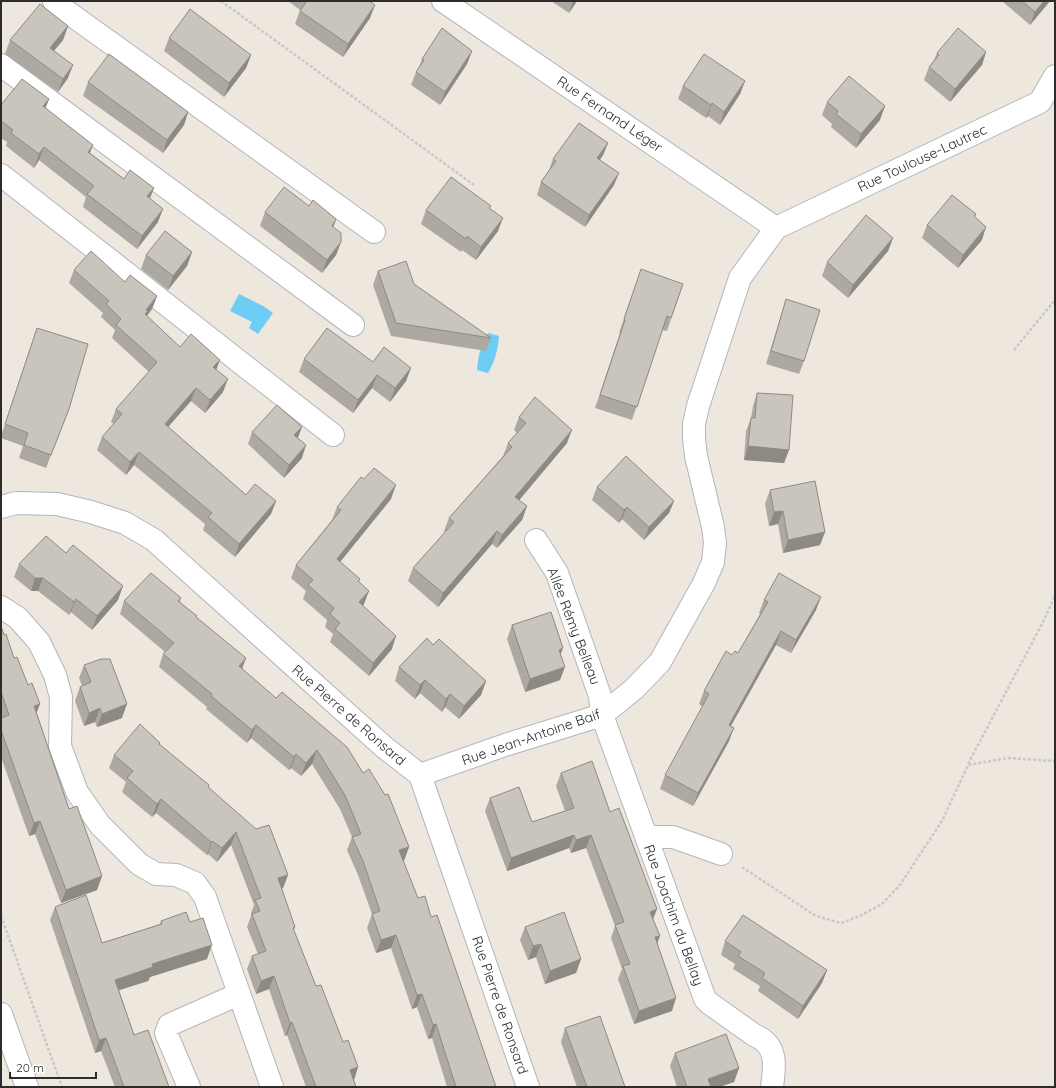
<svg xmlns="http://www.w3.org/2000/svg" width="1056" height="1088" font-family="Quicksand,sans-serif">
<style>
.water{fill:#6dcdf4}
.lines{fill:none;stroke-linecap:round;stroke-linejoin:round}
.minor-casing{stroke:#b2b4c0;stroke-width:24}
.path{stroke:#c8c8c8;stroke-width:2.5;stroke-dasharray:3 2;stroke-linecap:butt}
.minor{stroke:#fff;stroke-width:22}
.wall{fill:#ada9a2}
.shaded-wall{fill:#8d8a84}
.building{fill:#c9c5bc;stroke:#8d8a84}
.labels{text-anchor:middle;stroke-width:4;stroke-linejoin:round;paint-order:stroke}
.street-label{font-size:14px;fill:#2c2c2c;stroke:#fff}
</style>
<rect width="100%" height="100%" fill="#eee7de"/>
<!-- water -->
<path class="water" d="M239,294L263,306L273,313L258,334L249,328L252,322L230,311Z
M488,333L499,336C498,350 495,361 488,373L477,370C478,356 481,345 488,333Z"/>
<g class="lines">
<defs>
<path id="minor" d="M54,1L55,3L374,232
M443,1L776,228
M1,65L353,325
M1,175L333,435
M1,507L16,503L57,504L91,512L125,523L154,540L384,747L420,775L528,1087
M536,540L557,573L600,696L602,715L705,999L709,1003L754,1035C778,1045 775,1065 772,1087
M1,607L18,618L39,642L55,675L61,697L60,746L77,792L100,825L139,864L156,874L176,875L195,883L205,897L272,1087
M420,775L505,745L602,715L634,689L660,662L704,583L713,562L715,543L713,527L696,456L694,439V424L698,406L740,278L776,228L1040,102L1055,76
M646,837H673L721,854
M1,1014L27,1087
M189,1087L166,1033L169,1025L239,994"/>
</defs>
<!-- minor casing -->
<use href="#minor" class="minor-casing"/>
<!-- path -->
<path class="path" d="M221,1L474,185
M1014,350L1055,300
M968,764L1043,622L1055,596
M742,867L816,916L841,923L860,916L882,904L900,885L942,821L968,765L1008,758L1055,761
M1,916L62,1087"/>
<!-- minor -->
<use href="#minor" class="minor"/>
</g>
<!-- wall -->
<path class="wall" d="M288,1H369L370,18L343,57L295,24L300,10Z
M551,1H577L569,13Z
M1002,1H1050L1030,25Z
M68,26L63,40L54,51L68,78L58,92L5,54L10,40Z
M169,38L251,55L246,68L224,97L164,51Z
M472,51L467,64L440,105L411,85L416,72L419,67L422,59Z
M986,52L982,65L950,102L924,80L929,67L934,60L937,53Z
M745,81L740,94L720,125L708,116L706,118L678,99L683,86Z
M88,82L188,112L184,125L163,153L83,96Z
M49,99L45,108L90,153L150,199L158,222L137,249L83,207L86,197L39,160L34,168L6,146L7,142L1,138V105Z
M827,102L880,120L856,148L831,127L832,124L822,115Z
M608,143L603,155L600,160L614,185L585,227L537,195L541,182L549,170L553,159Z
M491,206L490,208L498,231L476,260L462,250L461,252L421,224L426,210Z
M265,212L333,227L341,242L336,255L322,273L260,226Z
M976,214L975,217L982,240L958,268L922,238L927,225Z
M893,238L888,251L848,298L822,276L827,262Z
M192,252L187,266L168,290L141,269L146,255Z
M641,269L683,284L667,331L662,330L632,420L595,408L620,333H619Z
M74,270L125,282L157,296L152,309L147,316L180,347L216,369L223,392L205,413L191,401L168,427L246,495L276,501L271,514L235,557L203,530L205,524L134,465L126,475L97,450L102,437L114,424L111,422L116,409L149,372L112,338L115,330L101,317L103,313L69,283Z
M378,271L414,284L491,338L486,351L391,336L373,285Z
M786,299L804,361L799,374L766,364Z
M37,328L69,409L46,468L19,458L23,446L1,438V436Z
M304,359L373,362L411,368L406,381L390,402L372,388L353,413L299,372Z
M757,393L789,450L784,463L744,460L746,431L751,418L753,406Z
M519,417L567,443L519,500L527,506L522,520L497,548L492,544L438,607L408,581L413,568L445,532L444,531L449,518L503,456L508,443L517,433L514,430Z
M302,427L298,438L302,458L284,478L248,444L252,432Z
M364,479L391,499L340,562L360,579L359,582L364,604L363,606L392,649L369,676L330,642L333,634L325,627L327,620L303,599L306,591L291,578L296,565L332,520L337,507Z
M597,487L674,501L669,513L644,540L622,519L619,523L592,500Z
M770,490L825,532L820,545L783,553L778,524L769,526L765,504Z
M19,564L118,600L92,630L71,612L69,615L38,591H31L14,577Z
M181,598L180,602L197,616L196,617L242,668L409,847L403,861L418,898L431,917L496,1087H447L432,1038L428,1039L417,1007L412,1009L391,948L376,953L367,928L372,914L358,875L347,850L352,837L340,809L312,764L301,776L291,768L289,770L251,738L247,743L206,709L207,707L159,667L163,654L165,652L120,614L124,601Z
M764,600L816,610L791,653L776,645L731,726L729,741L693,806L660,789L665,775L703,707L699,704L704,691L732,655L738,653L760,614L759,613Z
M512,625L561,655L560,680L525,692L507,639Z
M1,626L37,714L69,809L102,876L97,890L61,903L35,834L29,836L1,757Z
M433,645L486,681L481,695L459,719L445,707L442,712L420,693L415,699L395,681L399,667Z
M84,665L122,718L97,727L95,722L84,726L75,701L80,687L82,686L79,678Z
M160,743V745L209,785L208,788L288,875L283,888L281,889L295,927L294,931L316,986L343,1042L358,1067L354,1080L356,1087H306L287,1035L285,1036L269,989L256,994L247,969L252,956L258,954L247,927L251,916V913L254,905L231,845L217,862L208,854L207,855L156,813L152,817L122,792L126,782L109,768L114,755Z
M561,773L610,812L653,920L657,943L672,1011L634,1024L618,979L622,969L611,938L615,926L586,848L571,853L569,848L507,871L485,811L490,798L532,822L565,811L556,786Z
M55,907L102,943L160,924L161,921L190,922L207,959L150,977L148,981L119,990L134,1035L169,1087H115L101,1051L95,1053L50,920Z
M525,927L581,959L576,973L545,984L536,957L528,960L520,940Z
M725,941L827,970L822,983L798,1019L758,991L760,986L733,969L735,964L721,955Z
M565,1028L625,1087H577L561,1042Z
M675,1053L739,1068L734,1082L719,1087H677L670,1066Z"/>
<!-- shaded-wall -->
<path class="shaded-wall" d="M573,1H577L569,13Z
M1044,1H1050L1030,25L1035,12Z
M375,5L370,18L343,57L348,44Z
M68,26L63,40L45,61L50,48Z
M472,51L467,64L440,105L445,92Z
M986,52L982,65L950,102L955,89Z
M251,55L246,68L224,97L229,83Z
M73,65L68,78L58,92L63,79Z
M745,81L740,94L720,125L724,112Z
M49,99L44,112L43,106Z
M712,103L708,116L706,118L711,105Z
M885,106L880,120L856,148L861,134Z
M188,112L184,125L163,153L167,140Z
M608,143L603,155L593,170L597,158Z
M93,145L88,158V152Z
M44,147L39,160L34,168L39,154Z
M619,173L614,185L585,227L589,215Z
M154,188L149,201L147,196Z
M163,209L158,222L137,249L142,236Z
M503,218L498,231L476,260L481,247Z
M336,219L332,232V226Z
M986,227L982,240L958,268L963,255Z
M893,238L888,251L848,298L853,285Z
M341,242L336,255L322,273L327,260Z
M192,252L187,266L168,290L173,276Z
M157,296L152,309L146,317L143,324L146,310Z
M220,360L215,373L213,367Z
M411,368L406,381L390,402L395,388Z
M377,375L372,388L353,413L358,400Z
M228,379L223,392L205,413L210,400Z
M196,388L191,401L160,436L165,424Z
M302,427L297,439L294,435Z
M572,430L567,443L511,510L515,497Z
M306,445L302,458L284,478L289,465Z
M748,446L789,450L784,463L744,460Z
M139,452L134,465L126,475L130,462Z
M396,485L391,499L332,572L337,559Z
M276,501L271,514L235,557L239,544Z
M674,501L669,513L644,540L649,527Z
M527,506L522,520L497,548L502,535Z
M627,507L622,519L619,523L624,510Z
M783,511L778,524L769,526L774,512Z
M497,531L492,544L438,607L443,593Z
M825,532L820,545L783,553L788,540Z
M35,578H43L38,591H31Z
M123,586L118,600L92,630L97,616Z
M369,591L364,604L354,616L359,602Z
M821,597L816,610L791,653L796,640Z
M76,599L71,612L69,615L74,602Z
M781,631L776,645L724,738L729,725Z
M396,636L392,649L369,676L373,663Z
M563,648L558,662L559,650Z
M246,658L241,672L239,666Z
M565,667L560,680L525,692L530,679Z
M425,680L420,693L415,699L420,685Z
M486,681L481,695L459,719L464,706Z
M450,694L445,707L442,712L446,699Z
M40,704L35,717L34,706Z
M127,704L122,718L97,727L102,714Z
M100,708L95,722L84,726L89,713Z
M256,725L251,738L247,743L252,730Z
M734,728L729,741L693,806L698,793Z
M317,750L312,764L301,776L306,763Z
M296,754L291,768L289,770L294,757Z
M161,799L156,813L152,817L157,804Z
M40,821L35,834L29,836L34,823Z
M236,832L231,845L217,862L222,848Z
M574,835L569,848L507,871L511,858Z
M591,835L586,848L571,853L576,840Z
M212,841L208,854L207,855L211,842Z
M409,847L404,861L394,864L399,850Z
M288,875L283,888L273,892L278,878Z
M102,876L97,890L61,903L66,890Z
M657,909L652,922L650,912Z
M396,935L391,948L376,953L381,940Z
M660,936L655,949V937Z
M541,944L536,957L528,960L533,946Z
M212,945L207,959L150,977L148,981L110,993L115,980L152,964Z
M581,959L576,973L545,984L550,971Z
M827,970L822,983L798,1019L803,1006Z
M274,976L269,989L256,994L261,981Z
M422,994L417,1007L412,1009L417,995Z
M676,998L672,1011L634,1024L639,1011Z
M292,1022L287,1035L285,1036L290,1023Z
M436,1024L432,1038L428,1039L433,1025Z
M106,1038L101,1051L95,1053L99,1040Z
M358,1067L354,1080L350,1070Z
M739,1068L734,1082L719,1087H705L708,1079Z"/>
<!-- building -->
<path class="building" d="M307,1H369L375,5L348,44L300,11Z
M1022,1H1044L1035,12Z
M40,4L68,26L50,48L73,65L63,79L10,40Z
M190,9L251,55L229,83L169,38Z
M442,28L472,51L445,92L416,72L424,60L422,59Z
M958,28L986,52L955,89L929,67L939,55L937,53Z
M109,54L188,112L167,140L88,82Z
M704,54L745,81L724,112L712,103L711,105L683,86Z
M849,76L885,106L861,134L836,114L838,111L827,102Z
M22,79L49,99L43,106L93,145L88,152L124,179L130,170L154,188L147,196L163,209L142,236L87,194L94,186L44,147L39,154L11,133L13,130L1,121V105Z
M579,123L608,143L597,158L619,173L589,215L541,182L556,161L553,159Z
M451,177L491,206L489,208L503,218L481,247L467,236L466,239L426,210Z
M284,187L309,206L313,200L336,219L332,226L341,233V242L327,260L265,212Z
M952,195L976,214L974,216L986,227L963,255L927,225Z
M866,215L893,238L853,285L827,262Z
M165,231L192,252L173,276L146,255Z
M91,251L125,282L130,275L157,296L146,310L148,311L145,314L180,347L191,334L220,360L213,367L228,379L210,400L196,388L165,424L246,495L255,484L276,501L239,544L208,517L212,513L139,452L130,462L102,437L122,414L116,409L157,362L116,325L121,319L106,304L109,301L74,270Z
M406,261L414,284L491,338L396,323L378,271Z
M641,269L683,284L671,318L667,316L637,407L600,395L625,320L624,319Z
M786,299L820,310L804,361L771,351Z
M37,328L88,344L69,409L51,455L24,445L28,433L5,424Z
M327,328L373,362L384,347L411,368L395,388L377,375L358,400L304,359Z
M757,393L793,395L789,450L748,446L751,418H755Z
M535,397L572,430L515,497L527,506L502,535L497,531L443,593L413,568L454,522L449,518L512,447L508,443L526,423L519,417Z
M277,405L302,427L294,435L306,445L289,465L252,432Z
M626,456L674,501L649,527L627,507L624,510L597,487Z
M374,468L396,485L337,559L360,579L358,581L369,591L359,602L396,636L373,663L335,629L340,623L330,614L334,608L308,585L313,580L296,565L341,510L337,507L361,477L364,479Z
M815,481L825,532L788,540L783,511L774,512L770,490Z
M46,536L66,553L73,545L123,586L97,616L76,599L74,602L43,578H35L19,564Z
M151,573L181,598L178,601L197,616L196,617L246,658L239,666L276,698L282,692L347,747L363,773L369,769L385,795L388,794L409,847L399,850L418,898L425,896L431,917L437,915L496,1087H456L436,1024L433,1025L422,994L417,995L396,935L381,940L372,914L380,911L363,861L352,837L361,834L345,795L317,750L306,763L296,754L294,757L256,725L252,730L211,696L212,694L163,654L174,643L124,601Z
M779,573L821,597L796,640L781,631L729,725L734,728L698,793L665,775L709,694L704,691L726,651L732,655L735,651L738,653L768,602L764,600Z
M551,612L563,648L559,650L565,667L530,679L512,625Z
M1,626L4,635L6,634L14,658L17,657L28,685L32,683L40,704L34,706L69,809L77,806L102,876L66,890L40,821L34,823L1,730V718L9,715L1,692Z
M427,638L433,645L439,639L486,681L464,706L450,694L446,699L425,680L420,685L399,667Z
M101,659H110L127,704L102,714L100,708L89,713L80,687L91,682L84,665Z
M140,724L160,743L159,744L209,785L208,787L256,829L269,825L288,875L278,878L295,927L293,928L316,986L321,985L343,1042L348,1040L358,1067L350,1070L356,1087H316L292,1022L290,1023L274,976L261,981L252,956L266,951L252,914L260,911L255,900L261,898L236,832L222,848L212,841L211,842L161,799L157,804L127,778L133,771L114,755Z
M592,761L610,812L619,808L657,909L650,912L660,936L655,937L676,998L639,1011L623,966L630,964L615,925L624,922L591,835L576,840L574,835L511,858L490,798L519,787L532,822L574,808L561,773Z
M86,895L102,943L162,924L161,921L186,912L190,922L203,918L212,945L152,964L153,967L115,980L134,1035L148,1030L169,1087H124L106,1038L99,1040L55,907Z
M564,912L581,959L550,971L541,944L533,946L525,927Z
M743,915L827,970L803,1006L762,978L765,973L738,956L741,952L725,941Z
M600,1016L625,1087H587L565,1028Z
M726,1034L739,1068L708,1079L711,1087H687L675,1053Z"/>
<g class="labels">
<!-- street labels -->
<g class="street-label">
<text transform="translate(610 114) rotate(34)" y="5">Rue Fernand Léger</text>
<text transform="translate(922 158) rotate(-25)" y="5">Rue Toulouse-Lautrec</text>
<text transform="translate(574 626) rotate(69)" y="5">Allée Rémy Belleau</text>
<text transform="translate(349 715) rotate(41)" y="5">Rue Pierre de Ronsard</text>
<text transform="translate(531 737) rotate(-19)" y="5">Rue Jean-Antoine Baif</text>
<text transform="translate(674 915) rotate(70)" y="5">Rue Joachim du Bellay</text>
<text transform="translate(500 1005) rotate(71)" y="5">Rue Pierre de Ronsard</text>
</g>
</g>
<!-- border -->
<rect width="1056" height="1088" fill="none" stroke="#2c2c2c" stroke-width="4"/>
<!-- scale -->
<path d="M10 1072v6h86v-6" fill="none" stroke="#2c2c2c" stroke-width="2"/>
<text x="16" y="1072" font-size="12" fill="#2c2c2c" stroke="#ffffff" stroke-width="3" paint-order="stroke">20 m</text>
</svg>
